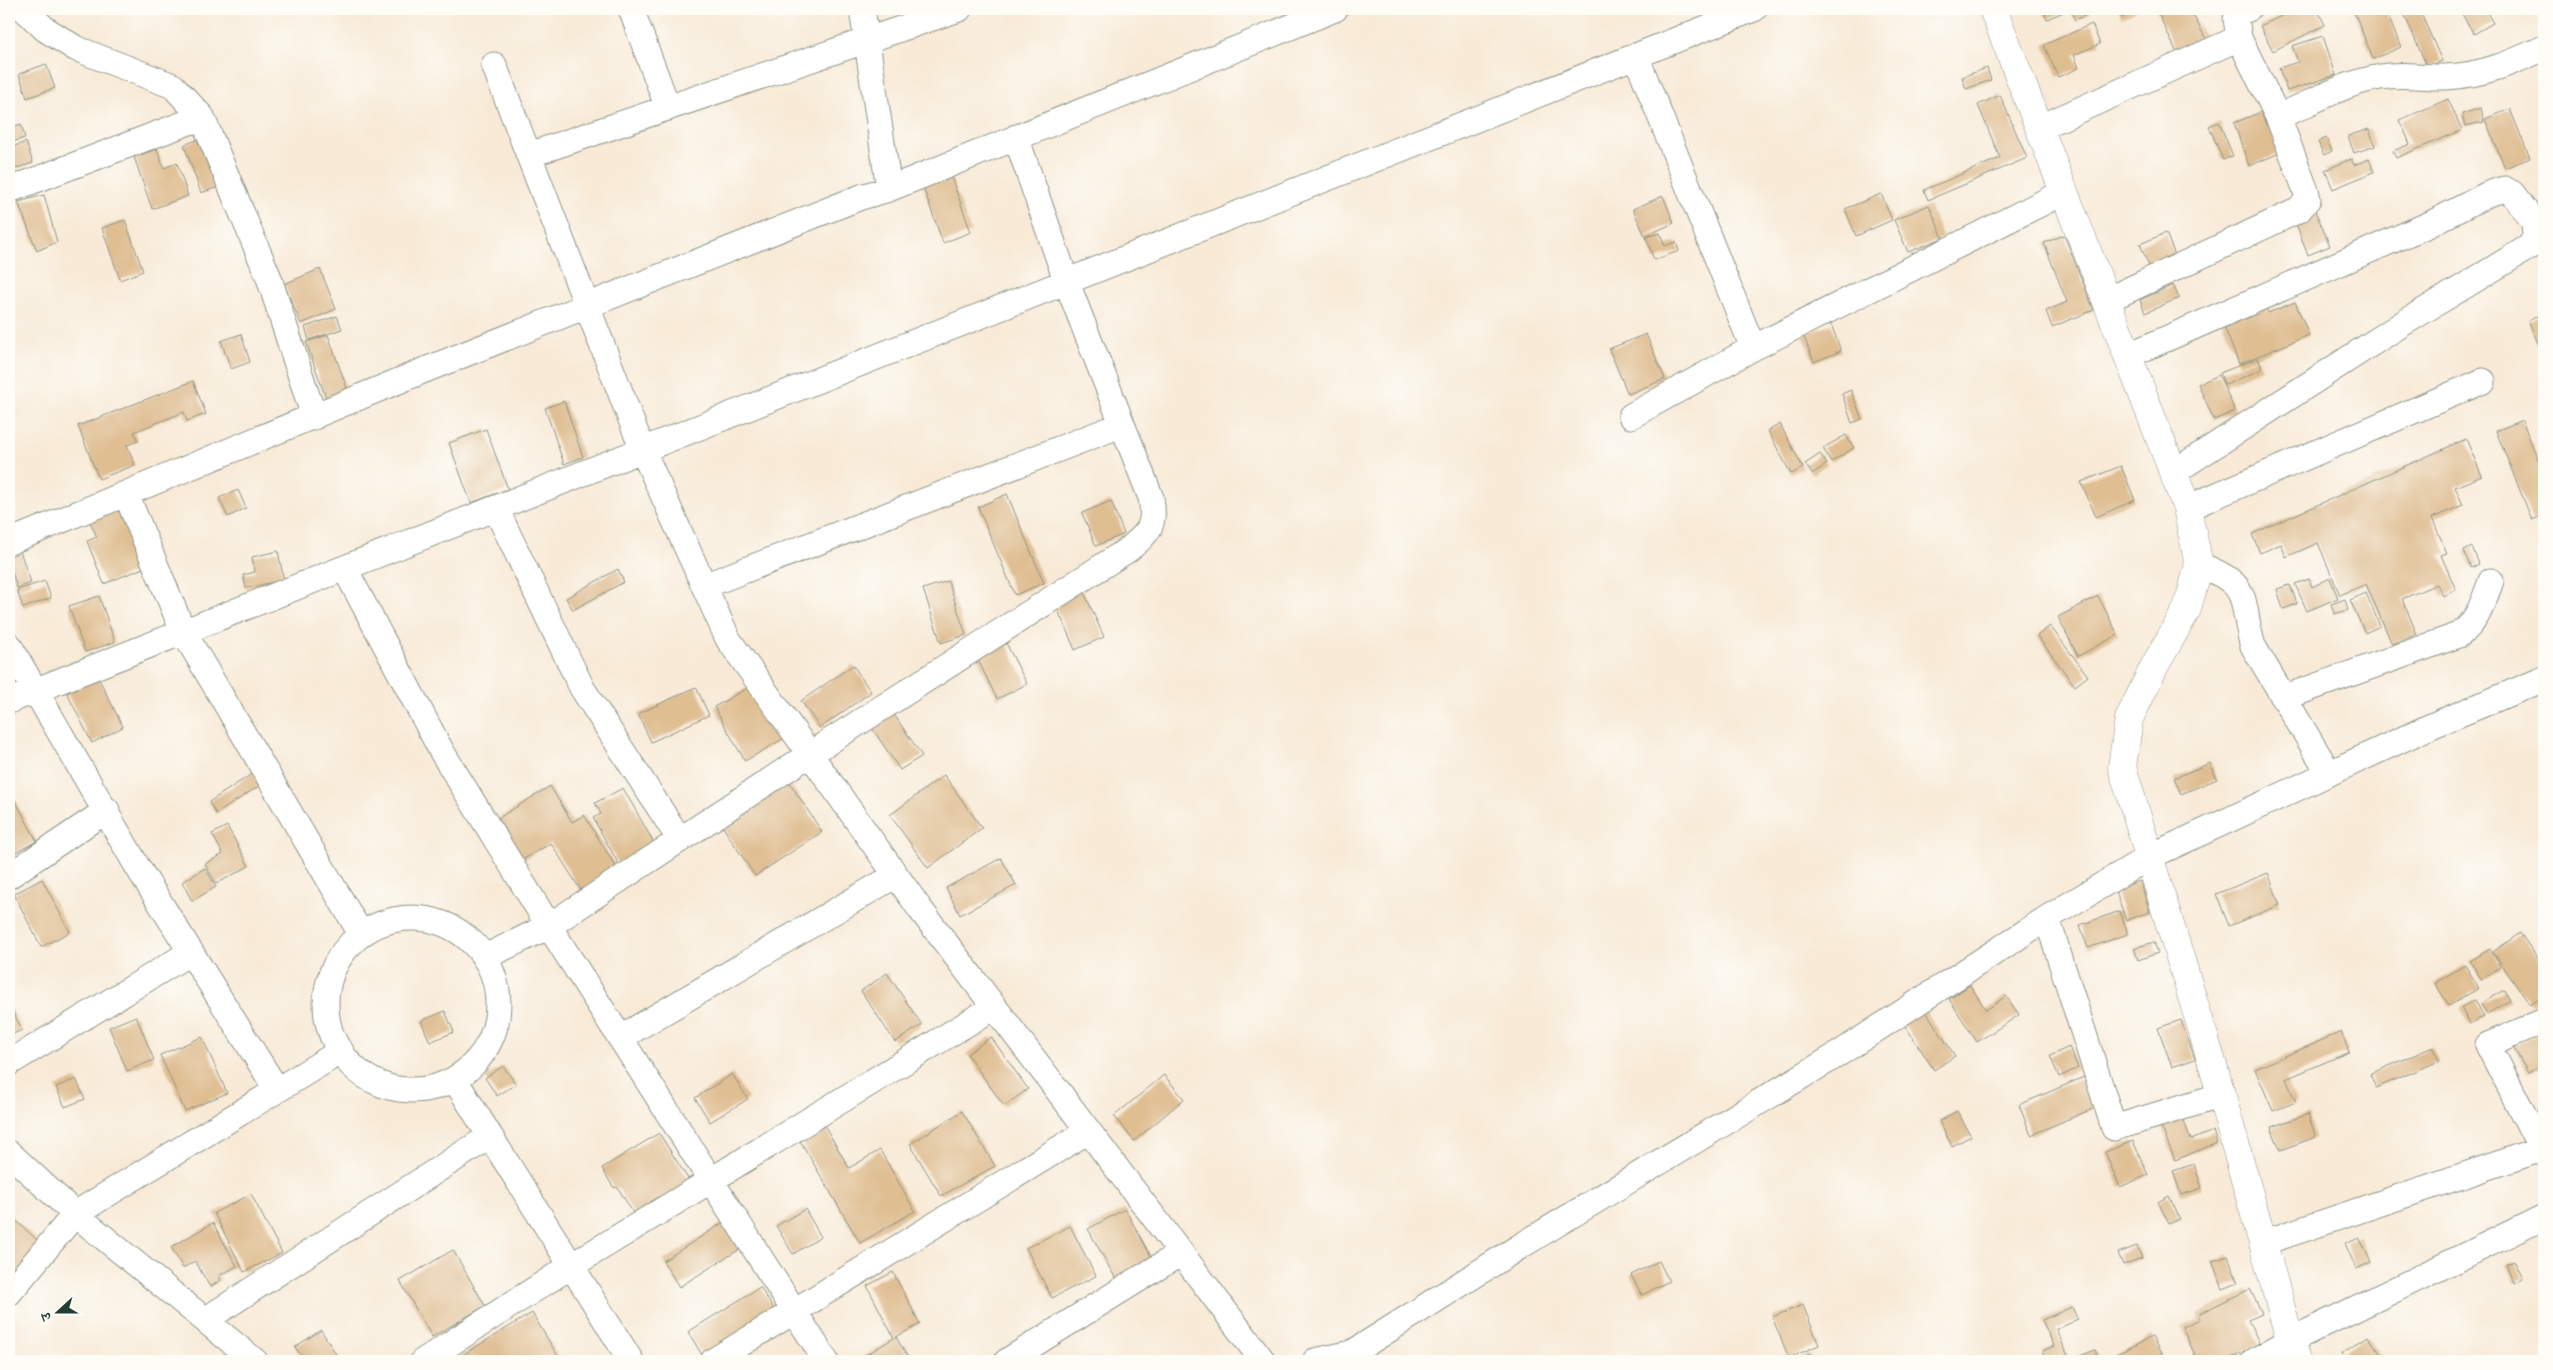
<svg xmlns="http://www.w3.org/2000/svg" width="2553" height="1370" font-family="'IM FELL French Canon','Noto Serif Devanagari',serif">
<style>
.building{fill:#dfbe92}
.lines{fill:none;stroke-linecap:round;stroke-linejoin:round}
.minor-casing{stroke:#8c9486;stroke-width:27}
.tertiary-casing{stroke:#8c9486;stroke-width:29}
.minor{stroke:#fff;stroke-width:25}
.tertiary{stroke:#fff;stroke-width:28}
</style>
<rect width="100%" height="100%" fill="#fdfcf7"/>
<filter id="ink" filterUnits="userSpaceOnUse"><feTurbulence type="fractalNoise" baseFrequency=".02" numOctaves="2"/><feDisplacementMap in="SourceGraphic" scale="10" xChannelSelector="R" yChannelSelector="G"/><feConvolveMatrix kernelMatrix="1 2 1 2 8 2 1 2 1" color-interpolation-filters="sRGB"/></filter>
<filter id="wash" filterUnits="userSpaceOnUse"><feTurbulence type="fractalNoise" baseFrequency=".0096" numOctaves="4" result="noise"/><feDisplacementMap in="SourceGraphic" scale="20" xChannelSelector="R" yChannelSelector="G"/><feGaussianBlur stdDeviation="1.12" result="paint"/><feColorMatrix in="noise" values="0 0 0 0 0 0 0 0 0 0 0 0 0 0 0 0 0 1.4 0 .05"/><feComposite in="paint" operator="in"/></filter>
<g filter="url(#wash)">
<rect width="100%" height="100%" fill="#f8ead7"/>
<g id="blocks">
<!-- building -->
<path class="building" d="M2042,9H2089L2091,13L2075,20L2070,9L2047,19Z
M2118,9H2138L2122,18Z
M2156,9H2190L2207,41L2178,55Z
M2296,9H2317L2325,25L2273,51L2260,26Z
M2353,9H2385L2401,47L2373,59Z
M2402,9H2419L2442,61L2427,67Z
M2459,9H2485L2493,23L2474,34Z
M2092,24L2100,44L2074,55L2079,68L2058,77L2044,45Z
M2323,36L2336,75L2287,91L2279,68L2298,62L2292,46Z
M46,64L55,88L27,98L19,74Z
M1987,68L1991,80L1966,89L1962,77Z
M2000,95L2027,158L1928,200L1924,190L2000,158L1978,105Z
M2448,99L2462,130L2396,158L2393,151L2410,144L2400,120Z
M2481,108L2484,122L2465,126L2462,114Z
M2510,109L2530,158L2505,168L2485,119Z
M2261,112L2266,126L2271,124L2282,152L2249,166L2234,123Z
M2219,122L2233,156L2223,160L2209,126Z
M21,124L25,138L9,143V128Z
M2369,129L2375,146L2354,153L2348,136Z
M204,137L221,186L201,193L184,145Z
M2326,138L2332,151L2324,155L2318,142Z
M26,142L33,163L11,170L9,148Z
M157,149L164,168L177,163L188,196L152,209L134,157Z
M2351,159L2354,165L2369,159L2374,172L2333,189L2325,170Z
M950,174L971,232L943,243L922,184Z
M1881,194L1892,220L1856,236L1845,209Z
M44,195L57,242L37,251L18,202Z
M1663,196L1674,223L1645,236L1633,209Z
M1929,205L1943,238L1908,252L1894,220Z
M2314,208L2330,246L2308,255L2293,216Z
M125,220L143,271L120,280L102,228Z
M1660,233L1665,246L1676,242L1679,251L1654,260L1646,237Z
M2166,233L2177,260L2151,271L2140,244Z
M2064,235L2094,310L2052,327L2046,311L2067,302L2044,243Z
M320,269L336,309L301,324L284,284Z
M2173,285L2179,298L2145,313L2140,300Z
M2295,302L2309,335L2239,364L2222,321L2265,304L2268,313Z
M2544,313V356L2528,321Z
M337,316L342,329L309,340L305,327Z
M1831,324L1841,351L1814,362L1803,335Z
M241,334L250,362L231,369L221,341Z
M1646,334L1665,379L1628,394L1609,349Z
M328,335L348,391L326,398L306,342Z
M2258,358L2262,369L2225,385L2220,373Z
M2219,375L2235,411L2214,420L2198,384Z
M193,381L206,414L187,421L184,412L134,432L138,441L127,445L135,465L99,479L78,426Z
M1851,390L1862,419L1852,423L1842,394Z
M564,401L583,457L564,464L545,408Z
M2522,420L2544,474V515L2532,520L2496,431Z
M1780,424L1803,468L1791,474L1768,431Z
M486,429L508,489L471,503L449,443Z
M1846,435L1854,448L1831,462L1823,448Z
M2466,439L2482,476L2455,487L2463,505L2432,518L2447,553L2441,555L2456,590L2443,596L2437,584L2402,599L2417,634L2392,644L2366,584L2340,595L2318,543L2286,557L2281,544L2260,553L2252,534Z
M1820,454L1827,464L1812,474L1805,464Z
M2121,466L2135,500L2096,517L2081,482Z
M238,490L246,508L228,517L219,498Z
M1007,494L1044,583L1015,595L978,507Z
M1111,501L1124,534L1096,546L1082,513Z
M119,510L143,568L104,584L87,541L97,537L90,522Z
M2472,547L2479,564L2471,568L2464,551Z
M19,548L31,583L17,588L9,563V551Z
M278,551L284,580L246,588L243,575L255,572L252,557Z
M618,569L624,582L573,610L566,598Z
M2330,578L2338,598L2307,611L2295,584L2309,579L2312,587Z
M45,581L51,598L23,608L17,590Z
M948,581L966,635L941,643L923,589Z
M2290,585L2297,604L2283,609L2277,589Z
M1083,590L1104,637L1075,650L1055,603Z
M2366,593L2380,626L2365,633L2350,600Z
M99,596L115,642L85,652L69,606Z
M2098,596L2118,635L2078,656L2058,617Z
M2345,599L2348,610L2334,614L2331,604Z
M2050,626L2088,676L2075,686L2037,636Z
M1005,641L1027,684L997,699L976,656Z
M853,665L871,692L820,728L801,701Z
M98,677L123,727L92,743L67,693Z
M756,683L786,737L745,761L714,707Z
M696,687L709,715L651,742L638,714Z
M889,707L922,756L900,770L868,722Z
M2210,763L2217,779L2181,794L2174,778Z
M261,768L268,780L216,814L209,802Z
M944,775L982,828L928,868L890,815Z
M788,780L822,832L755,876L721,824Z
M550,786L572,822L584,815L621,875L585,897L551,843L514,865L489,824Z
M623,788L658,850L622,870L593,818L601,814L595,803Z
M9,789L37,841L9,856Z
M227,826L249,866L216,884L205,864L223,854L212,834Z
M1001,858L1016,885L960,915L946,888Z
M205,868L216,887L192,901L182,882Z
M2268,873L2280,905L2229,926L2216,894Z
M42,879L70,932L41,947L14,894Z
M2140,881L2150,912L2126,920L2115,889Z
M2120,911L2128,934L2088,948L2080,925Z
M2520,933L2544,967V995L2530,1005L2493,952Z
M2154,942L2158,953L2138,960L2134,948Z
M2490,949L2501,967L2481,979L2470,961Z
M2465,965L2479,988L2449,1006L2435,983Z
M887,973L922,1025L895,1042L861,991Z
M1970,985L1986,1010L2006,996L2019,1015L1977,1042L1949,999Z
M2505,990L2510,1000L2487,1014L2481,1004Z
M2475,1000L2484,1017L2469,1024L2461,1007Z
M9,1004L22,1030L9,1036Z
M1923,1007L1955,1056L1934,1070L1902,1021Z
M445,1011L454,1032L430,1042L421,1021Z
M136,1016L154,1060L127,1071L109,1027Z
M2181,1020L2195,1059L2172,1067L2158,1028Z
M2341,1032L2349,1052L2286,1079L2296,1102L2273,1111L2255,1069Z
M2539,1033L2544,1042V1064L2528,1073L2513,1047Z
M202,1037L227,1093L185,1111L160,1055Z
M991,1037L1028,1089L1004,1106L967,1054Z
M2069,1047L2078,1068L2059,1077L2050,1056Z
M2433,1047L2439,1061L2376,1088L2370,1074Z
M503,1066L516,1084L497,1096L485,1078Z
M732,1074L748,1099L710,1122L695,1098Z
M1164,1075L1184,1099L1134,1141L1114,1116Z
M2084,1077L2097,1107L2031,1135L2019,1105Z
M76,1079L85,1099L65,1107L56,1087Z
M2180,1110L2191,1140L2213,1131L2217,1143L2175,1160L2158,1119Z
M962,1111L995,1166L941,1196L910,1144Z
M1957,1111L1971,1136L1952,1146L1939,1121Z
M2308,1114L2316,1137L2280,1150L2271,1127Z
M823,1123L849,1168L880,1150L915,1211L860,1243L798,1137Z
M659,1133L690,1182L635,1216L618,1188L613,1187L602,1168Z
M2133,1141L2148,1175L2120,1187L2105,1152Z
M2194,1164L2202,1188L2181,1195L2173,1171Z
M251,1194L282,1253L244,1272L214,1213Z
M2169,1196L2180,1219L2169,1224L2158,1202Z
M805,1209L821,1237L793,1254L776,1226Z
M1125,1209L1154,1262L1117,1281L1088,1229Z
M11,1216L46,1248L9,1288V1218Z
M724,1222L740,1249L679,1287L663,1261Z
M213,1223L237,1266L219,1276L221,1280L210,1287L195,1261L183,1268L171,1247Z
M1070,1226L1096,1276L1052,1298L1026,1248Z
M2359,1237L2371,1262L2356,1269L2345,1243Z
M2137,1246L2142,1258L2123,1265L2118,1253Z
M453,1250L485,1306L432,1337L400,1281Z
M2228,1256L2238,1283L2223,1289L2212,1261Z
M1659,1261L1669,1281L1642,1295L1631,1275Z
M2515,1261L2523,1278L2514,1283L2506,1264Z
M893,1272L920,1324L896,1337L910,1361H861L859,1359L894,1338L867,1286Z
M760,1287L777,1314L704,1358L688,1332Z
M2250,1289L2262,1314L2248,1320L2260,1344L2225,1361H2183L2195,1355L2182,1327L2200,1319L2198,1314Z
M1803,1305L1819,1345L1789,1358L1772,1317Z
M2072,1307L2078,1320L2056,1329L2070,1360L2095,1350L2099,1359L2047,1361L2042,1351L2054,1346L2042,1320Z
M532,1313L561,1361H455L454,1360Z
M321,1330L339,1359L335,1361H305L295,1347Z
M2368,1336L2385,1360L2346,1361L2341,1354Z
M2152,1337L2165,1361H2107L2106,1359Z
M1810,1354L1813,1361H1793Z"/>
</g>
</g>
<g filter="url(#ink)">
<use href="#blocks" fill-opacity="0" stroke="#8c9486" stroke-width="1"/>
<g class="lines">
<defs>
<path id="minor" d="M24,9L45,29L75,48L173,86L202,117L269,278L314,417
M631,9L668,108
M862,9L889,189
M2239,38L2236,19L2241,12L2248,9
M1636,56L1753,348L2064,192
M494,65L643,451L728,639L920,909L1263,1361
M2039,128L2239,38L2278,117
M529,155L959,9
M9,190L202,117
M2107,300L2299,210L2308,199L2306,191L2278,117C2311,103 2346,82 2381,77C2403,73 2425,78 2446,77C2484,75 2511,63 2544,48
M2129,355L2430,224L2488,194L2504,189L2512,193L2519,202L2534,222L2535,238L2529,247L2402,324L2174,472
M1631,416L1753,348
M126,494L183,631L361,934
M2187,508L2483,381
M496,509L582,688L680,840
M9,542L425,370L861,197L889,189L1335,9
M2199,565C2254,585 2239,599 2253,646L2329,773
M345,569L442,752L549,926L826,1361
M704,586L1121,425
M9,645L137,866L277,1090
M2283,698L2459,635C2478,622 2483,602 2491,581
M9,701L1754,9
M9,876L107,810
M2047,918L2114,1128L2222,1095
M326 1004a86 86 0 1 1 172 0a86 86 0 1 1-172 0Z
M485,957L549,926L810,754L1129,549C1149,532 1156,526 1151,498L1067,283L1016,137
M2544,1021L2488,1045L2544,1154
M620,1038L896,875
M9,1063L191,952
M490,1136L631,1361
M9,1153L75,1214L255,1361
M2262,1243L2542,1149L2544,1145
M9,1293L75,1214L341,1051
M205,1320L490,1136L455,1080
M423,1361L571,1266L994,1007
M713,1361L1088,1131
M1007,1361L1181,1253
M1315,1361L1352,1353L1519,1247L1837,1055L2047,918L2149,857L2431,726L2544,679
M2254,1361L2289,1341L2544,1217"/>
<path id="tertiary" d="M1993,9L2187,508L2199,565L2187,609L2154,667L2129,719L2122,767L2214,1069L2296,1361"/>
</defs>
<!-- minor casing -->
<use href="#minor" class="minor-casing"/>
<!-- tertiary casing -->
<use href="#tertiary" class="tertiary-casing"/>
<!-- minor -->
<use href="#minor" class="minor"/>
<!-- tertiary -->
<use href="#tertiary" class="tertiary"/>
</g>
</g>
<!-- margin -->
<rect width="2553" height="1370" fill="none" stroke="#fdfcf7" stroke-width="30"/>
<!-- north arrow -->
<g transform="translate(58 1312) rotate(249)" stroke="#fdfcf7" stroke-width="4" paint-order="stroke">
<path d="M0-4L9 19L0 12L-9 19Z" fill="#1f3d34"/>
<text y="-8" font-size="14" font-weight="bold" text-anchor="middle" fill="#1f3d34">उ</text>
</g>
</svg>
